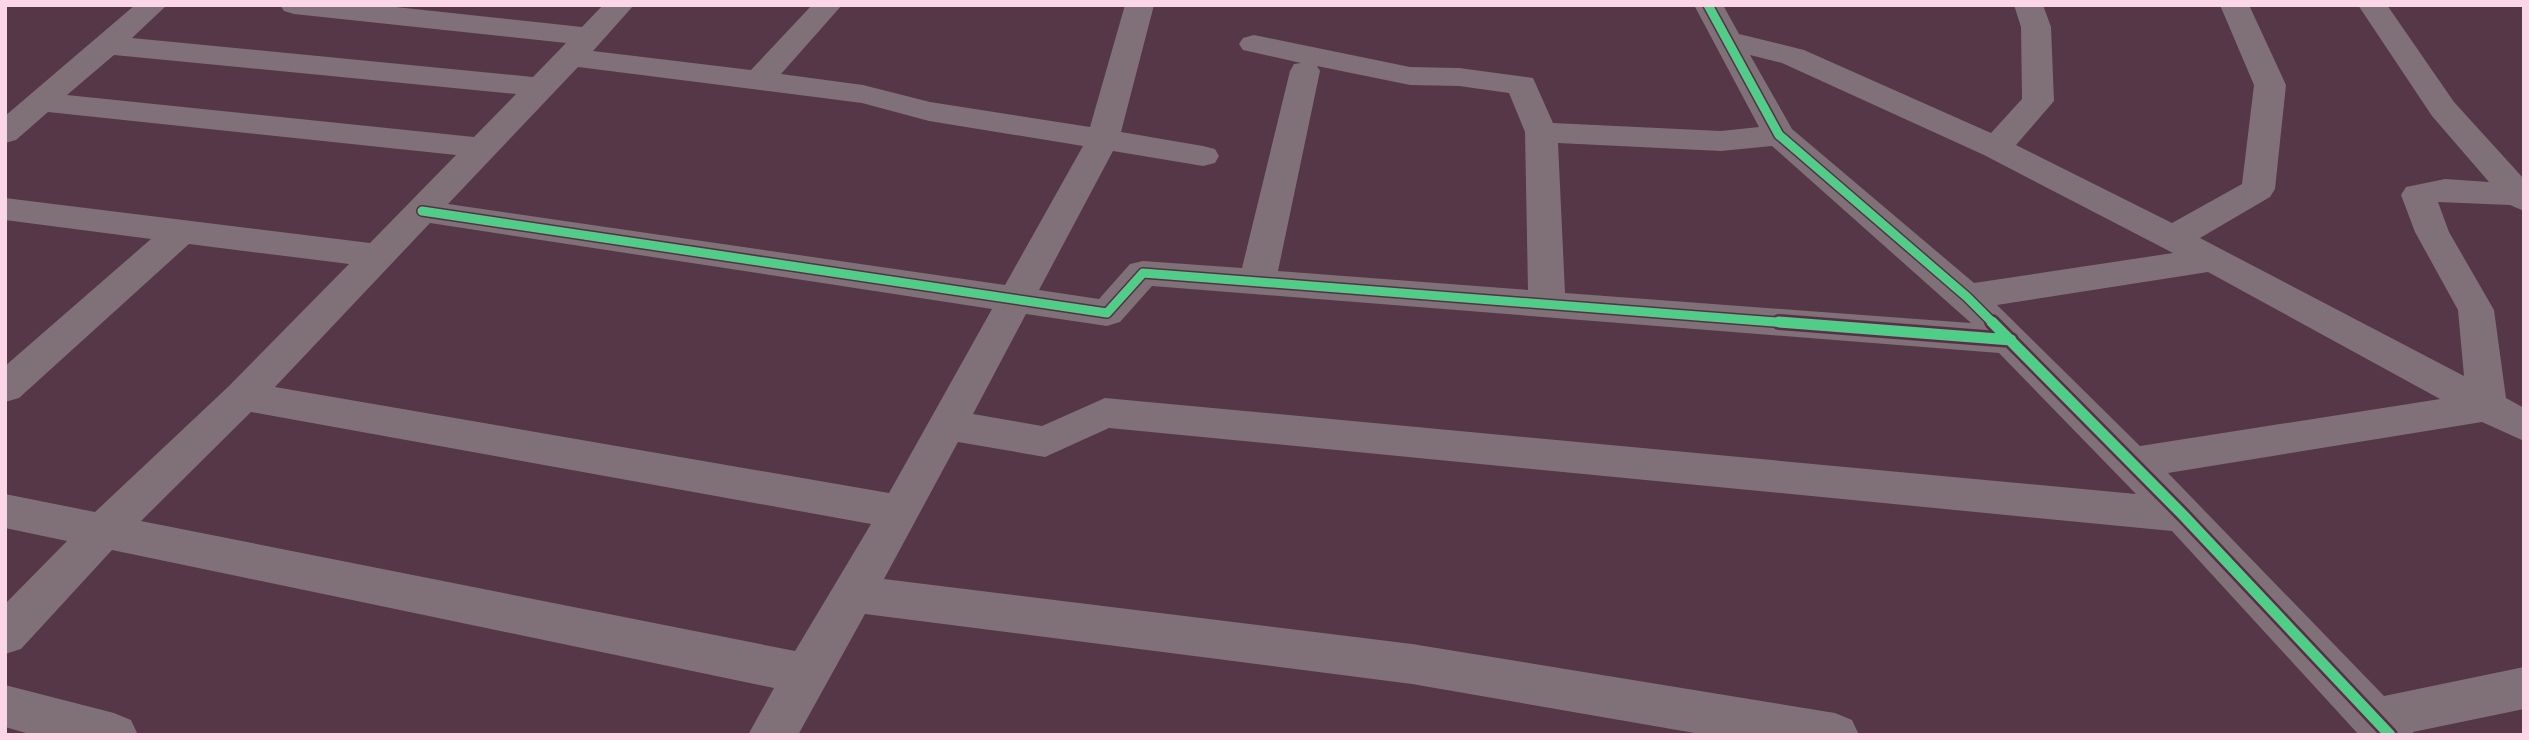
<svg xmlns="http://www.w3.org/2000/svg" width="2529" height="740" font-family="Rubik,sans-serif">
<style>
.lines{fill:none;stroke-linecap:round;stroke-linejoin:round}
.minor{fill:#7f7177;fill-rule:evenodd}
.cycleway-far1-casing{stroke:#622a48;stroke-width:12}
.cycleway-casing{stroke:#622a48;stroke-width:16}
.cycleway-far1{stroke:#4dcf88;stroke-width:9}
.cycleway{stroke:#4dcf88;stroke-width:11}
</style>
<rect width="100%" height="100%" fill="#553747"/>
<g class="lines">
<!-- minor -->
<path class="minor" d="M135,5H167L132,38L533,77L566,43L294,14L284,11L280,5H377L582,27L603,5H634L593,51L751,70L812,5H842L781,74L863,85L930,102L1090,127L1125,5H1154L1121,132L1203,146L1215,149L1219,156L1215,163L1203,166L1113,151L1039,290L1099,299L1130,264L1143,261L1242,268L1290,71L1294,64L1301,63L1243,50L1239,44L1243,38L1254,35L1410,67L1459,68L1533,78L1553,123L1721,131L1759,127L1694,5H1723L1739,34L1804,50L1991,133L2022,99L2021,27L2014,5H2043L2051,27L2054,101L2016,145L2172,223L2242,184L2254,85L2220,5H2249L2286,85L2275,189L2270,197L2200,238L2464,376L2458,310L2415,232L2401,195L2406,187L2445,179L2489,182L2432,116L2358,5H2387L2454,102L2524,179V211L2510,205L2438,202L2449,232L2494,310L2506,398L2524,408V441L2482,422L2168,473L2384,696L2524,667V709L2413,732L2414,735H2359L2172,531L1109,428L1045,457L958,442L884,579L1412,644L1835,713L1852,720L1859,735H1706L1412,684L865,614L798,735H748L774,688L112,550L21,649L5,654V604L67,541L5,528V494L95,512L229,386L349,264L189,244L19,398L5,402V366L151,239L5,220V198L370,243L456,155L48,112L16,140L5,143V116ZM114,55L516,94L474,137L67,95ZM1750,55L1782,63L1984,155L2173,253L1974,283L1792,129ZM1317,66L1410,85L1459,86L1509,93L1525,132L1528,290L1278,271L1320,71ZM578,67L862,103L929,121L1083,146L1005,285L448,204ZM1558,143L1721,151L1772,146L1971,323L1565,293ZM430,223L992,309L889,493L275,387ZM2208,272L2440,399L2140,446L1997,305ZM1152,286L1999,353L2136,494L1105,398L1042,426L973,414L1026,314L1107,326L1120,322ZM251,412L871,524L795,651L141,521Z
M5,685L114,713L131,720L138,735H33L5,727Z"/>
<defs>
<path id="cycleway-far1" d="M1708,5L1779,135L1967,297L1994,324
M422,211L1107,313L1143,273L1801,324"/>
<path id="cycleway" d="M1779,322L2011,340
M1992,322L2183,515L2390,735"/>
</defs>
<!-- cycleway-far1 casing -->
<use href="#cycleway-far1" class="cycleway-far1-casing"/>
<!-- cycleway casing -->
<use href="#cycleway" class="cycleway-casing"/>
<!-- cycleway-far1 -->
<use href="#cycleway-far1" class="cycleway-far1"/>
<!-- cycleway -->
<use href="#cycleway" class="cycleway"/>
</g>
<!-- border -->
<rect width="2529" height="740" fill="none" stroke="#fad6e6" stroke-width="14"/>
</svg>
